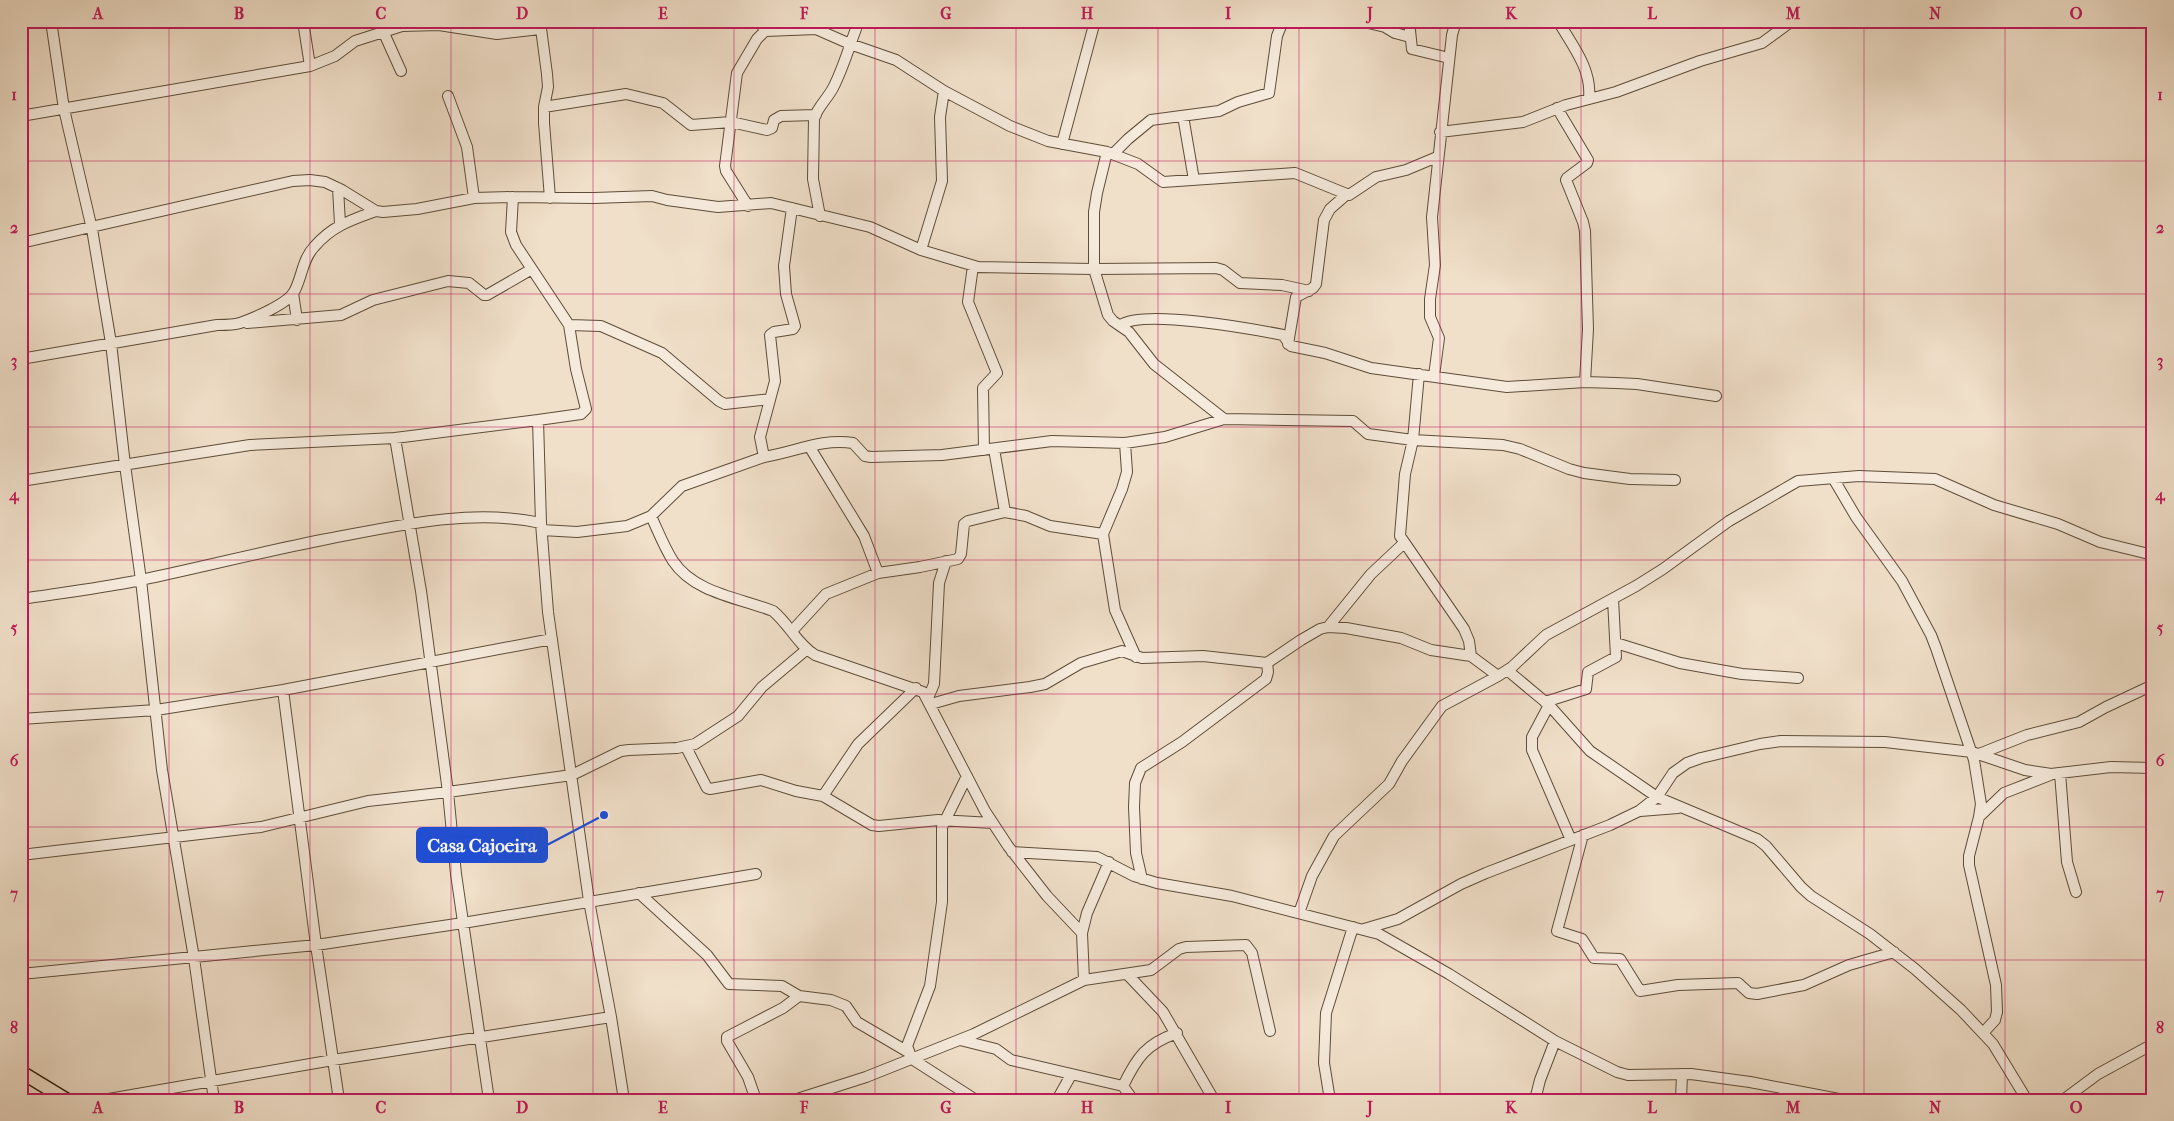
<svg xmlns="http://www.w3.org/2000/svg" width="2174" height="1121" font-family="'IM FELL French Canon',serif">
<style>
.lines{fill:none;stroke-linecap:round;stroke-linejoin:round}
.minor-casing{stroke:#5e4d38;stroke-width:12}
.major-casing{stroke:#2e1c08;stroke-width:15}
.minor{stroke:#f5eadc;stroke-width:10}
.major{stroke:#f0dfc9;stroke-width:12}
.grid{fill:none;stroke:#c2185b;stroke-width:1;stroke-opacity:0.55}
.leader{fill:none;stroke:#1d4ed8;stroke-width:2}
.callout-dot{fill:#1d4ed8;stroke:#f5eadc;stroke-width:2}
.callout{fill:#1d4ed8;stroke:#1d4ed8;stroke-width:2}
.callout-label{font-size:19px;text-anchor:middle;font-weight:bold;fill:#fff}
.neatline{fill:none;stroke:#c2185b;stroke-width:2}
.grid-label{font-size:16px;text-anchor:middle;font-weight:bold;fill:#c2185b}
</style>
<rect width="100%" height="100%" fill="#f0dfc9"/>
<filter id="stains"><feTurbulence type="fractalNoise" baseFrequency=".004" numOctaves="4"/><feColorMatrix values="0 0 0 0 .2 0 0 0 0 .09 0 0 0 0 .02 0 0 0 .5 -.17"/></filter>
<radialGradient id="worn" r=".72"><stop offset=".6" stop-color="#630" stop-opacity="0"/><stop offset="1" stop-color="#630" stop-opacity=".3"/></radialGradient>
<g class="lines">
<defs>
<path id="minor" d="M51,21L64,109L92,229L111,343L125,465L141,580L162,770L194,958L214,1100
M540,21L547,74L548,87L544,107V123L550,198
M760,21L765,31L816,29L850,44L896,60L944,91L1010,126L1048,141L1107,152L1138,164L1163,182L1295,173L1349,195L1376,177L1406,170L1437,157
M1360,21L1385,27L1406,21
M1409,21L1412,49L1449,58
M1558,21C1572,45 1592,69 1589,98
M1385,27L1395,33L1410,37
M383,31L401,71
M310,66L335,56L355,41L402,26L439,25L497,34L540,29
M448,96L467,147L474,198
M544,107L626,94L663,103L691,125L731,122L767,130L772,128L774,120L781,116L816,115
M1557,108L1588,160L1587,163L1567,178L1566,180L1583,222L1585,231L1588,329L1585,382
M21,116L310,66L303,21
M1183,116L1194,180
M1440,132L1523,122L1566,105L1616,92L1700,61L1762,43L1792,21
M1062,144L1095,21
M1107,152L1097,193L1094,212V269L1108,315L1113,321L1129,332L1154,364L1224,419
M1113,154L1128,139L1151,120L1219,111L1238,102L1269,93L1277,36L1283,21
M338,188L340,224
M513,197L511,232L516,245L569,325L576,369L586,409L581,414L538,420
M748,206L726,171L725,166L737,73L757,39L765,31
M820,216L813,179L814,118C818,107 827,99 833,88C844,67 850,43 859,21
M21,243L293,181L310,180L325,182L342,190L376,211L383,212L417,209L474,198L513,197L594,198L652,196L667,200L718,207L771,203L870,227L921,250L978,267L1094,269L1216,268L1223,270L1240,283L1282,285L1309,291
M921,250L942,181L940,117L944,91
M973,266L968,302L997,373L983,388L984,450
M293,293L297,320
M247,323L341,315L373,300L448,281L469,283L484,295H487L532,269
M569,325L601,326L662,353L719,401L725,404L770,399
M1121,325C1143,309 1253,329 1283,335L1291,346L1325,353L1371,368L1507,387L1585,382L1616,383L1637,384L1716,396
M1288,344L1296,297L1313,288L1316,284L1324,220L1330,209L1346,195
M21,359L217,325C225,325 234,325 240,323C254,318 287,304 294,292C302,278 302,260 314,247C332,226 351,220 376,211
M1419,374L1413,440L1405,474L1400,536L1464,629L1469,641L1471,656
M1434,376L1439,338L1430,317V299L1435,265L1432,217L1452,35L1456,21
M395,438L421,591L448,792L456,874L489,1100
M1125,443L1127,472L1122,489L1103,534L1115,610L1136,657
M809,446L864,536L878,573
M994,449L1005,512
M764,457C795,452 822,438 853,443L865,456L871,457L942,455L1052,441L1125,443L1165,437L1224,419L1353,421L1368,434L1413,440L1503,445L1520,449L1569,469L1584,473L1630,479L1675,480
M1833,478L1856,517L1902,581L1931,635L1936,648L1974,760L1981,804L1979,817L1969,856V865L1996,985L1997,1012L1995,1020L1983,1033
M21,481L250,445L395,438L538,420L541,523L548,612L589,901L611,1017L624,1100
M651,516C658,531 664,547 673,561C694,593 740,598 773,611C789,624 797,644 815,655L923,692L985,811L1008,846L1047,896L1082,933L1084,980
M542,530L577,532L627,526L651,516L682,486L764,457L760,437L775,381L770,335L774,332L793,329L795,326L786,294L784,266L792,208
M21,599C61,593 102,588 141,580C203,567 265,551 327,539C397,526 470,508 541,523
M1328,627L1371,574L1404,543
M792,631L826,594L878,573L920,567L958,559L961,554L964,524L968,521L1005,512L1026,516L1050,526L1103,534
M1616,643L1680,663L1742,674L1798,678
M1507,670L1549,705L1590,751L1657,797L1757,839L1766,846L1801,887L1811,896L1870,934L1915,969L1961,1010L1993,1044L2027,1100
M283,690L316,945L339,1100
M928,698L934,684L939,583L946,561
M1545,702L1586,689L1588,672L1616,657L1613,599
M931,704L959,696L1030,687L1045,684L1081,663L1122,651L1142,658L1203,656L1267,663L1301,640L1320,629L1328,627L1346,628L1401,638L1431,650L1471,656L1498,676
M1549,705L1532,737V750L1571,840
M21,719L156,710L283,690L552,639
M686,747L707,788L710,789L761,780L796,791L823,796L872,825L879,826L938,820L993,823
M1979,754L2027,735L2079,722L2106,707L2153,685
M2060,773L2067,862L2076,892
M967,776L942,827V902L930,986L907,1046L912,1059L976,1100
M823,796L858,744L916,688
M1640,811L1678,808
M1979,817L2004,793L2050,775
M1583,835L1557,931L1582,939L1594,958L1620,959L1640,991L1678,985L1738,983L1749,993L1757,994L1804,985L1849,965L1894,952
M1012,852L1097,857L1134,876L1157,883L1232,896L1379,934L1449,974L1555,1041L1617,1072L1628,1075L1691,1074L1750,1082L1844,1100
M21,855L261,827L368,801L448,792L572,775L621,751L629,750L677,748L695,744L738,716L762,687L806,650
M1142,879L1136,853L1134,807L1135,783L1141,768L1182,742L1266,679L1268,672L1267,663
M639,893L707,955L729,984L782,986L799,996L831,1000L846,1006L857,1022L908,1052
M1299,913L1312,876L1334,836L1389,784L1402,761L1442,706L1498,676L1512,667L1546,635L1636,586L1663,569L1729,521L1798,481L1859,476L1935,479L1994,505L2058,524L2100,542L2153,555
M1364,929L1398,919L1461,884L1486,873L1610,825L1639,811L1657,797L1673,773L1687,763L1701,758L1760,744L1781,741L1885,742L1972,752L2025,770L2051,774L2111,767L2153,768
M1082,933L1087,913L1109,862
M21,974L316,945L463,923L756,874
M1127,974L1163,1012L1214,1100
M960,1040L996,1049L1011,1060L1123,1086L1133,1100
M1123,1086C1137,1057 1146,1044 1177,1033
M103,1100L333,1060L611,1017
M756,1100L748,1077L727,1041V1037L783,1008L799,996
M794,1100L866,1077L974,1034L1084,980L1151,970L1179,949L1186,947L1246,945L1252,953L1270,1031
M1057,1100L1071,1075
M1330,1100L1324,1063L1326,1013L1353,927
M1535,1100L1540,1080L1555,1041
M1681,1100L1682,1074
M2063,1100L2098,1074L2153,1044"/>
<path id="major" d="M21,1072L67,1100"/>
</defs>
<!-- minor casing -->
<use href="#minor" class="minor-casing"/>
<!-- major casing -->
<use href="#major" class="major-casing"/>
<!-- minor -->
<use href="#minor" class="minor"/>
<!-- major -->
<use href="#major" class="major"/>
</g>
<!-- grid -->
<path class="grid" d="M169,21V1100M310,21V1100M451,21V1100M593,21V1100M734,21V1100M875,21V1100M1016,21V1100M1158,21V1100M1299,21V1100M1440,21V1100M1581,21V1100M1723,21V1100M1864,21V1100M2005,21V1100M21,161H2153M21,294H2153M21,427H2153M21,560H2153M21,694H2153M21,827H2153M21,960H2153"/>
<!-- callouts -->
<path class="leader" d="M604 815L547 845"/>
<circle class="callout-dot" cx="604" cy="815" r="5"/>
<rect class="callout" x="417" y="828" width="130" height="34" rx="5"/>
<g class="callout-label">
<text x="482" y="852">Casa Cajoeira</text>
</g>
<!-- margin -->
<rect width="2174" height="1121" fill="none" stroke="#f0dfc9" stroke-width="55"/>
<rect x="28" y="28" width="2118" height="1066" class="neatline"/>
<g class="grid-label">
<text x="98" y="19">A</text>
<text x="239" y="19">B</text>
<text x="381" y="19">C</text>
<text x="522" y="19">D</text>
<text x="663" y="19">E</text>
<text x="804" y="19">F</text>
<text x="946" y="19">G</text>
<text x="1087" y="19">H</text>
<text x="1228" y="19">I</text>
<text x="1370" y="19">J</text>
<text x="1511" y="19">K</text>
<text x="1652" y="19">L</text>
<text x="1793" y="19">M</text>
<text x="1935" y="19">N</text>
<text x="2076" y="19">O</text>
<text x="14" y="100">1</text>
<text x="2160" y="100">1</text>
<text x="14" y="233">2</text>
<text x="2160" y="233">2</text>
<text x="14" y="366">3</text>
<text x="2160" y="366">3</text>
<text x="14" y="500">4</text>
<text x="2160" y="500">4</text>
<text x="14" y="633">5</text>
<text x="2160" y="633">5</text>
<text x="14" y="766">6</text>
<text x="2160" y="766">6</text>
<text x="14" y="899">7</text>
<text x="2160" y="899">7</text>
<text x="14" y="1033">8</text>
<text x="2160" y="1033">8</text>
<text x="98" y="1113">A</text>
<text x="239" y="1113">B</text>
<text x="381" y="1113">C</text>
<text x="522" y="1113">D</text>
<text x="663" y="1113">E</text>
<text x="804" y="1113">F</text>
<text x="946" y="1113">G</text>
<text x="1087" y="1113">H</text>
<text x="1228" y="1113">I</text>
<text x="1370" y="1113">J</text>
<text x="1511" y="1113">K</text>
<text x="1652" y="1113">L</text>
<text x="1793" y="1113">M</text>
<text x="1935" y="1113">N</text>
<text x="2076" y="1113">O</text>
</g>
<rect width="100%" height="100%" filter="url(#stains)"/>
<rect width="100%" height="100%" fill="url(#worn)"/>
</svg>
